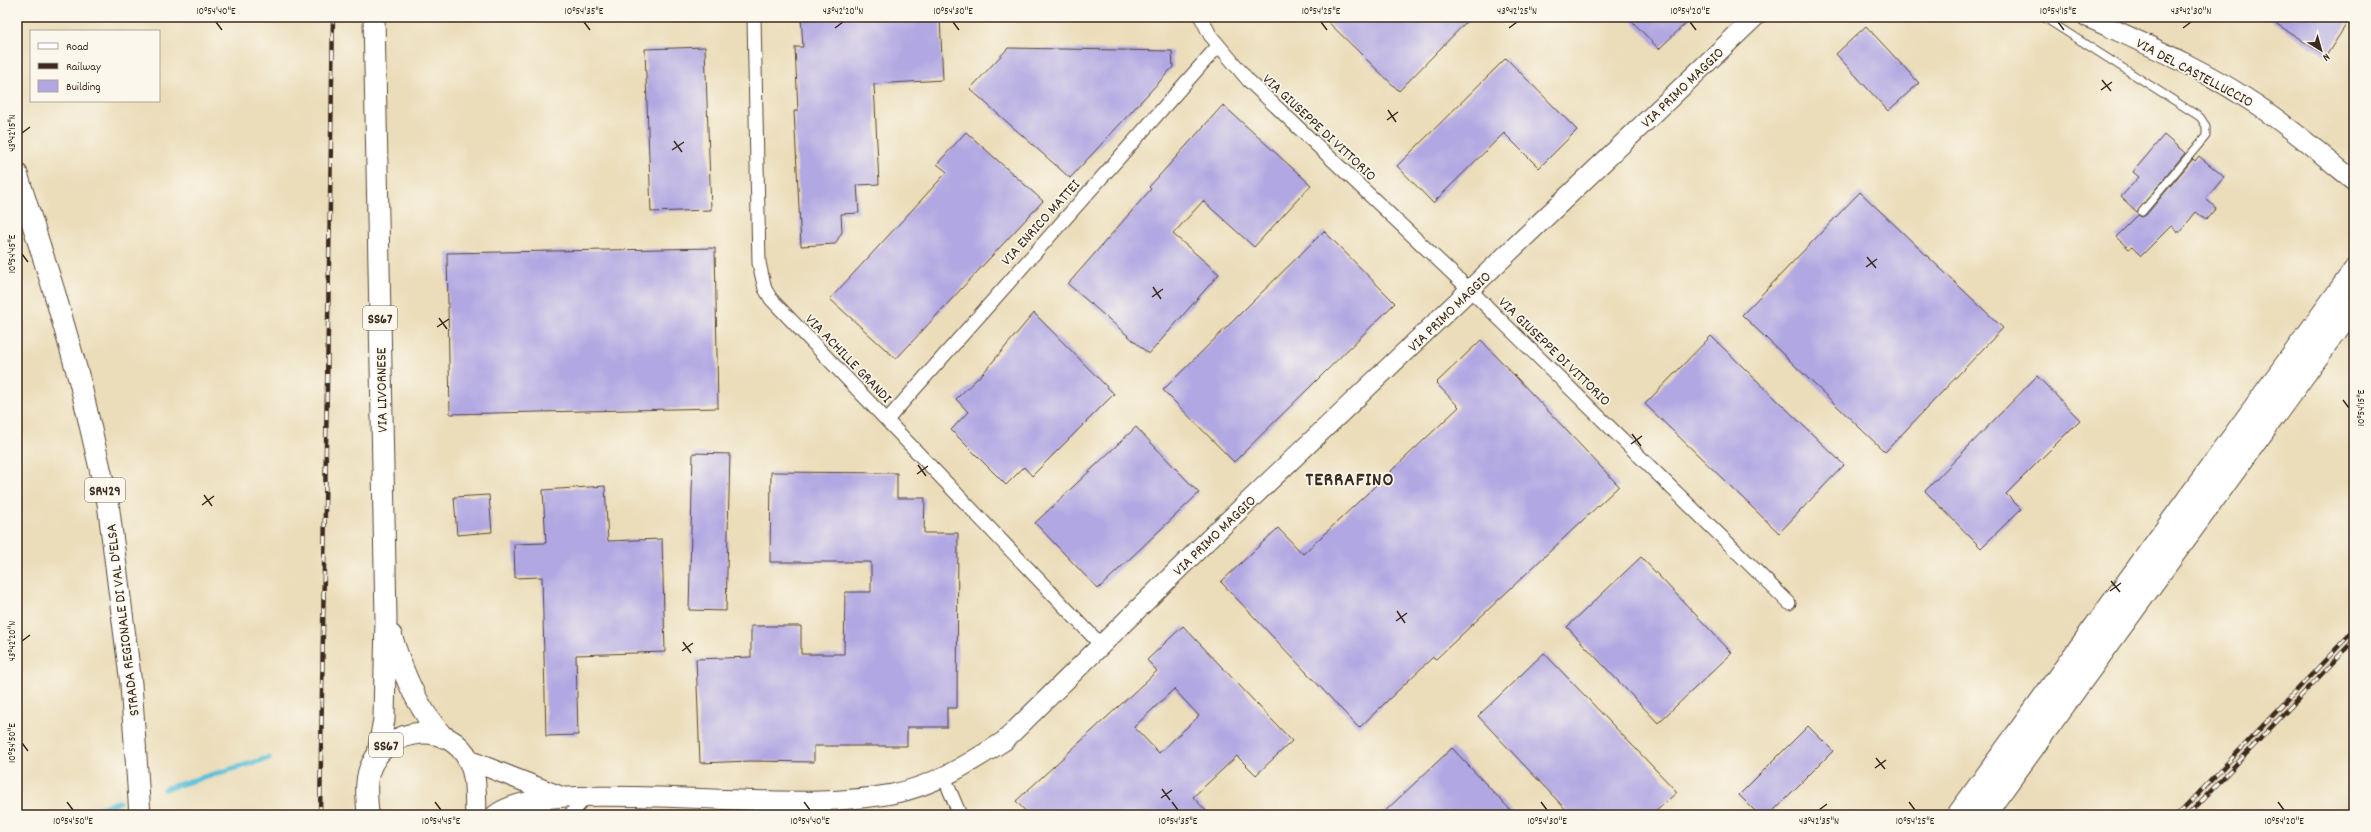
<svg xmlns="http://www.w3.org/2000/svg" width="2371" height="832" font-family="Dekko,sans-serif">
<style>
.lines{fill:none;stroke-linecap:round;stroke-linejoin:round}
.stream{stroke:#5abfd8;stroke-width:5.5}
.building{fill:#b1a7e2;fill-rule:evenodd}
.lane-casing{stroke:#554535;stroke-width:9}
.street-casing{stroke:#554535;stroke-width:15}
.secondary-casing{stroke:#554535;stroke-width:21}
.primary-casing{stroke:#554535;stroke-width:23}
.highway-casing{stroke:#554535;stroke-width:24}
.lane{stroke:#fff;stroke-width:7}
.street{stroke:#fff;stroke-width:13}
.secondary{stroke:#fff;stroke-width:19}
.primary{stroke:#fff;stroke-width:21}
.highway{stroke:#fff;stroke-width:22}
.rail-casing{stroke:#3b2a1e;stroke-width:4.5}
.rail{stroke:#fbf7ec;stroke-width:3;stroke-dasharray:9;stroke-linecap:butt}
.ticks{fill:none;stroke:#3b2a1e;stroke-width:1.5}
.labels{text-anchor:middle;stroke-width:3.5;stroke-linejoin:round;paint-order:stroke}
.shield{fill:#fbf7ec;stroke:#75685c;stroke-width:1}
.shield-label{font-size:14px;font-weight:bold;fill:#3b2a1e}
.street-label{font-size:15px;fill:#3b2a1e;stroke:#fbf7ec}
.district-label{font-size:19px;font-weight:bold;letter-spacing:1px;fill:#3b2a1e;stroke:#fbf7ec}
.neatline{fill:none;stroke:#3b2a1e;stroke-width:1.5}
.ticks-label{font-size:10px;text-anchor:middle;fill:#3b2a1e}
</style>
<rect width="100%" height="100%" fill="#fbf7ec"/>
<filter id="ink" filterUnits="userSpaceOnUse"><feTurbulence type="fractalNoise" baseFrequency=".025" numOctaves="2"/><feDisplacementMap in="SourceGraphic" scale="8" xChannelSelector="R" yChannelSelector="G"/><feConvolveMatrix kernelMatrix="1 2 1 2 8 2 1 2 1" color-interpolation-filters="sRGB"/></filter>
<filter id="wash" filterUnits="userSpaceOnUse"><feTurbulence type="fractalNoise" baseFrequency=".012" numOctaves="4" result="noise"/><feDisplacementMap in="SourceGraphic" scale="16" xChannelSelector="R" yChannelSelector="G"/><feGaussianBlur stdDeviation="0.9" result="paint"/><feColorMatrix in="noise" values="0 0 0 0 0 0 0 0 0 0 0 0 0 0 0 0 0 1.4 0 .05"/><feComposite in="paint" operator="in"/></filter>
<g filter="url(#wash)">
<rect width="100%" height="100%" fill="#ebddb9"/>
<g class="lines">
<!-- stream -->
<path class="stream" d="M164,789L269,758
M77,815L119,802"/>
</g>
<g id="blocks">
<!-- building -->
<path class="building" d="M801,17H940L943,80L874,84L879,184L857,185L859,213L841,214L842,232L835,244L801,246L794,111H798L795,47H803Z
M1323,17H1471L1399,91Z
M1628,17H1692L1659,49Z
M2266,17H2351L2326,56Z
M1866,26L1919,83L1888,111L1836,54Z
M705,47L711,210L651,212L645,49Z
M1008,48L1172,51L1173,67L1070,178L970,89Z
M1506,58L1577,130L1539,168L1504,133L1433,203L1397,166Z
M1223,105L1311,185L1254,247L1203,201L1173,234L1219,274L1149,354L1068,284L1151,189L1149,187Z
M966,132L1043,201L896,359L830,299L947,172L937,164Z
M2164,135L2185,153L2137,212L2121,197L2139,177L2133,172Z
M2199,156L2224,177L2206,199L2216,208L2206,220L2196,212L2179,233L2171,226L2141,256L2132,247L2129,249L2116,237L2138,215L2142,217L2146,215L2193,159L2195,161Z
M1860,192L2003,328L1885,452L1742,315Z
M1324,231L1395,303L1234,462L1163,390Z
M715,248L718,408L450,414L447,253Z
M1034,313L1114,394L1032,476L1024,467L1006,485L951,430L968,412L956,399L984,372Z
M1711,336L1844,465L1779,533L1645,404Z
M1481,340L1619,486L1436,659L1433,657L1359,728L1221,582L1278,528L1303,554L1459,407L1436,383Z
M2037,376L2080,420L2006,494L2021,509L1981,548L1925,491Z
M1136,427L1199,493L1098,589L1035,523Z
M693,453L730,454L726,611L689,610Z
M771,472L897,473V498H925L924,533H958L957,708H947V727H907V746H814V762L750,761L700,763L696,659L751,657V626H801V654H844L845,592H871V562H770Z
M605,486L608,541L662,539L665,652L576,655L578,735L546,736L542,577L515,578L514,544L546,543L543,490Z
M489,495L492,532L457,535L454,497Z
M1641,557L1732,653L1658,723L1567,627Z
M1183,626L1292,741L1256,775L1237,756L1193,797L1210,815H1029L1016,801L1157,671L1147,660ZM1174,689L1199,716L1159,753L1134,727Z
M1544,653L1677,792L1652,815H1571L1478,716Z
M1808,726L1833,751L1769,815H1759L1739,795Z
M1452,748L1515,815H1381Z"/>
</g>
</g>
<g filter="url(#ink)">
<use href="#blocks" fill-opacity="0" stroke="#554535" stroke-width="1"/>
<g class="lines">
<defs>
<path id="lane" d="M2043,17L2200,117L2206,126V136L2142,212"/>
<path id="street" d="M754,17L759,263L765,289L771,299L1101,645
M1201,17L1210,35L1248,80L1471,291L1789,603
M887,420L1218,46
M944,777L960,815
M530,803L537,815
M570,815L587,796"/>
<path id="secondary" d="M2087,17C2140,42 2196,65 2246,98C2284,122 2319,152 2354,181
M469,760L563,797
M495,815C528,790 618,797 659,797C733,799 819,807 892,794C934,786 968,764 1004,741L1210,538L1755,17"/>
<path id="primary" d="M374,17L386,618L384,719L378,754
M17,174L54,291L80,382L108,503L131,684L140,815
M391,635C403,673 416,706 443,737
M368,815C367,798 364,779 372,764C390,727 450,720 469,761C477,777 475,797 476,815"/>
<path id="highway" d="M1958,815L2354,271
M1984,815L2354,306"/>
</defs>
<!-- lane casing -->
<use href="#lane" class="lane-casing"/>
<!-- street casing -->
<use href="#street" class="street-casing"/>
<!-- secondary casing -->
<use href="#secondary" class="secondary-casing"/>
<!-- primary casing -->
<use href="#primary" class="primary-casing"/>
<!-- highway casing -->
<use href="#highway" class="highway-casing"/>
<!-- lane -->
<use href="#lane" class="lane"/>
<!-- street -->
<use href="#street" class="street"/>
<!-- secondary -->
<use href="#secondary" class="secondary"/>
<!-- primary -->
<use href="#primary" class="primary"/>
<!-- highway -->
<use href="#highway" class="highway"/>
<defs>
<path id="rail" d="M320,815L333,17
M2178,815L2354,630
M2188,815L2354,640"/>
</defs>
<!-- rail casing -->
<use href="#rail" class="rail-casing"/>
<!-- rail -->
<use href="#rail" class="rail"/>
</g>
</g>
<!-- ticks -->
<path class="ticks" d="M216,22L222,30M584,22L590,30M953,22L959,30M1321,22L1327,30M1690,22L1696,30M2058,22L2064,30M835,28L843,22M1509,28L1517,22M2183,28L2191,22M2102,80L2111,91M2101,90L2112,82M1388,110L1396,122M1387,120L1398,112M22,133L30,127M674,141L682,152M672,150L684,142M22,254L28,262M1867,257L1876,268M1866,267L1877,259M1153,287L1161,299M1152,297L1163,289M439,318L447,329M437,327L449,319M2343,400L2349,408M1632,434L1641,446M1631,444L1642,436M918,465L926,476M917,474L928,466M204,495L212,506M202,505L214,496M2111,581L2120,592M2110,591L2121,583M1397,611L1405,623M1396,621L1407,613M22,641L30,635M683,642L691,653M682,651L693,643M22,743L28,751M1876,758L1885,769M1875,768L1886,760M1162,789L1170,800M1161,798L1172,790M67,802L73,810M435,802L441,810M804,802L810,810M1172,802L1178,810M1541,802L1547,810M1909,802L1915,810M2278,802L2284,810M1819,810L1827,804"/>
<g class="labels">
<!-- shield labels -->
<g class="shield">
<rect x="363" y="306" width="34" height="24" rx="3"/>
<rect x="85" y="478" width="40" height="24" rx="3"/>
<rect x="369" y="733" width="34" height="24" rx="3"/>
</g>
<g class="shield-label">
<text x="380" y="323">SS67</text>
<text x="105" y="495">SR429</text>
<text x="386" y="750">SS67</text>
</g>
<!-- street labels -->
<g class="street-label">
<text transform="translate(2195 72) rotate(28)" y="5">VIA DEL CASTELLUCCIO</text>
<text transform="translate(1682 87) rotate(-44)" y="5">VIA PRIMO MAGGIO</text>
<text transform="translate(1320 127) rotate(43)" y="5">VIA GIUSEPPE DI VITTORIO</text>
<text transform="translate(1040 222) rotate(-48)" y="5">VIA ENRICO MATTEI</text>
<text transform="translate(1449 311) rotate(-44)" y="5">VIA PRIMO MAGGIO</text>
<text transform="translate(1555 351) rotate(44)" y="5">VIA GIUSEPPE DI VITTORIO</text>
<text transform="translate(849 358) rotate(46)" y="5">VIA ACHILLE GRANDI</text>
<text transform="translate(381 390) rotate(-91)" y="5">VIA LIVORNESE</text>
<text transform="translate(1214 535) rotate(-44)" y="5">VIA PRIMO MAGGIO</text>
<text transform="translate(122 620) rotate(-97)" y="5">STRADA REGIONALE DI VAL D'ELSA</text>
</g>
<!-- district labels -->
<g class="district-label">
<text x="1350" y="485">TERRAFINO</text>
</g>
</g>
<!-- margin -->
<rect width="2371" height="832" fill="none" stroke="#fbf7ec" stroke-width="44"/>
<!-- legend -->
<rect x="30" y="30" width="130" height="72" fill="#fbf7ec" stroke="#aea59a"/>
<rect x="38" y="43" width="20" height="6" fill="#ffffff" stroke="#aea59a"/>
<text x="66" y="50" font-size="12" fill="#3b2a1e">Road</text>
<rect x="38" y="63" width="20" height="6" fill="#3b2a1e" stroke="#aea59a"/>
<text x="66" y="70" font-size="12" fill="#3b2a1e">Railway</text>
<rect x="38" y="80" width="20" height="12" fill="#b1a7e2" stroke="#aea59a"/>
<text x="66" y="90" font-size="12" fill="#3b2a1e">Building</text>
<!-- north arrow -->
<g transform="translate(2321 50) rotate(143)" stroke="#fbf7ec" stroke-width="3" paint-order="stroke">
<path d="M0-3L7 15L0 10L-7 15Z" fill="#3b2a1e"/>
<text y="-6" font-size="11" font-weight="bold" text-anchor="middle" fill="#3b2a1e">N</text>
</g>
<rect x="22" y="22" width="2327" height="788" class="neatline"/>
<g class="ticks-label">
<text x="216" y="14">10°54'40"E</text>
<text x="584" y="14">10°54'35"E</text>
<text x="843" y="14">43°42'20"N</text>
<text x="953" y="14">10°54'30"E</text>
<text x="1321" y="14">10°54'25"E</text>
<text x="1517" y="14">43°42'25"N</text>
<text x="1690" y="14">10°54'20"E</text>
<text x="2058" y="14">10°54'15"E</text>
<text x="2191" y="14">43°42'30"N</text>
<text transform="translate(11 133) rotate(-90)" y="4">43°42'15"N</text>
<text transform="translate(11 254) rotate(-90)" y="4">10°54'45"E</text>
<text transform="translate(2360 408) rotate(-90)" y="4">10°54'15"E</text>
<text transform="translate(11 641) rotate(-90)" y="4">43°42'20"N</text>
<text transform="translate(11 743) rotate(-90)" y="4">10°54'50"E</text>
<text x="73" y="824">10°54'50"E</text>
<text x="441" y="824">10°54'45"E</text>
<text x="810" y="824">10°54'40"E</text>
<text x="1178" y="824">10°54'35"E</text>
<text x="1547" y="824">10°54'30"E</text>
<text x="1819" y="824">43°42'35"N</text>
<text x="1915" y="824">10°54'25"E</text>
<text x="2284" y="824">10°54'20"E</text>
</g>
</svg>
